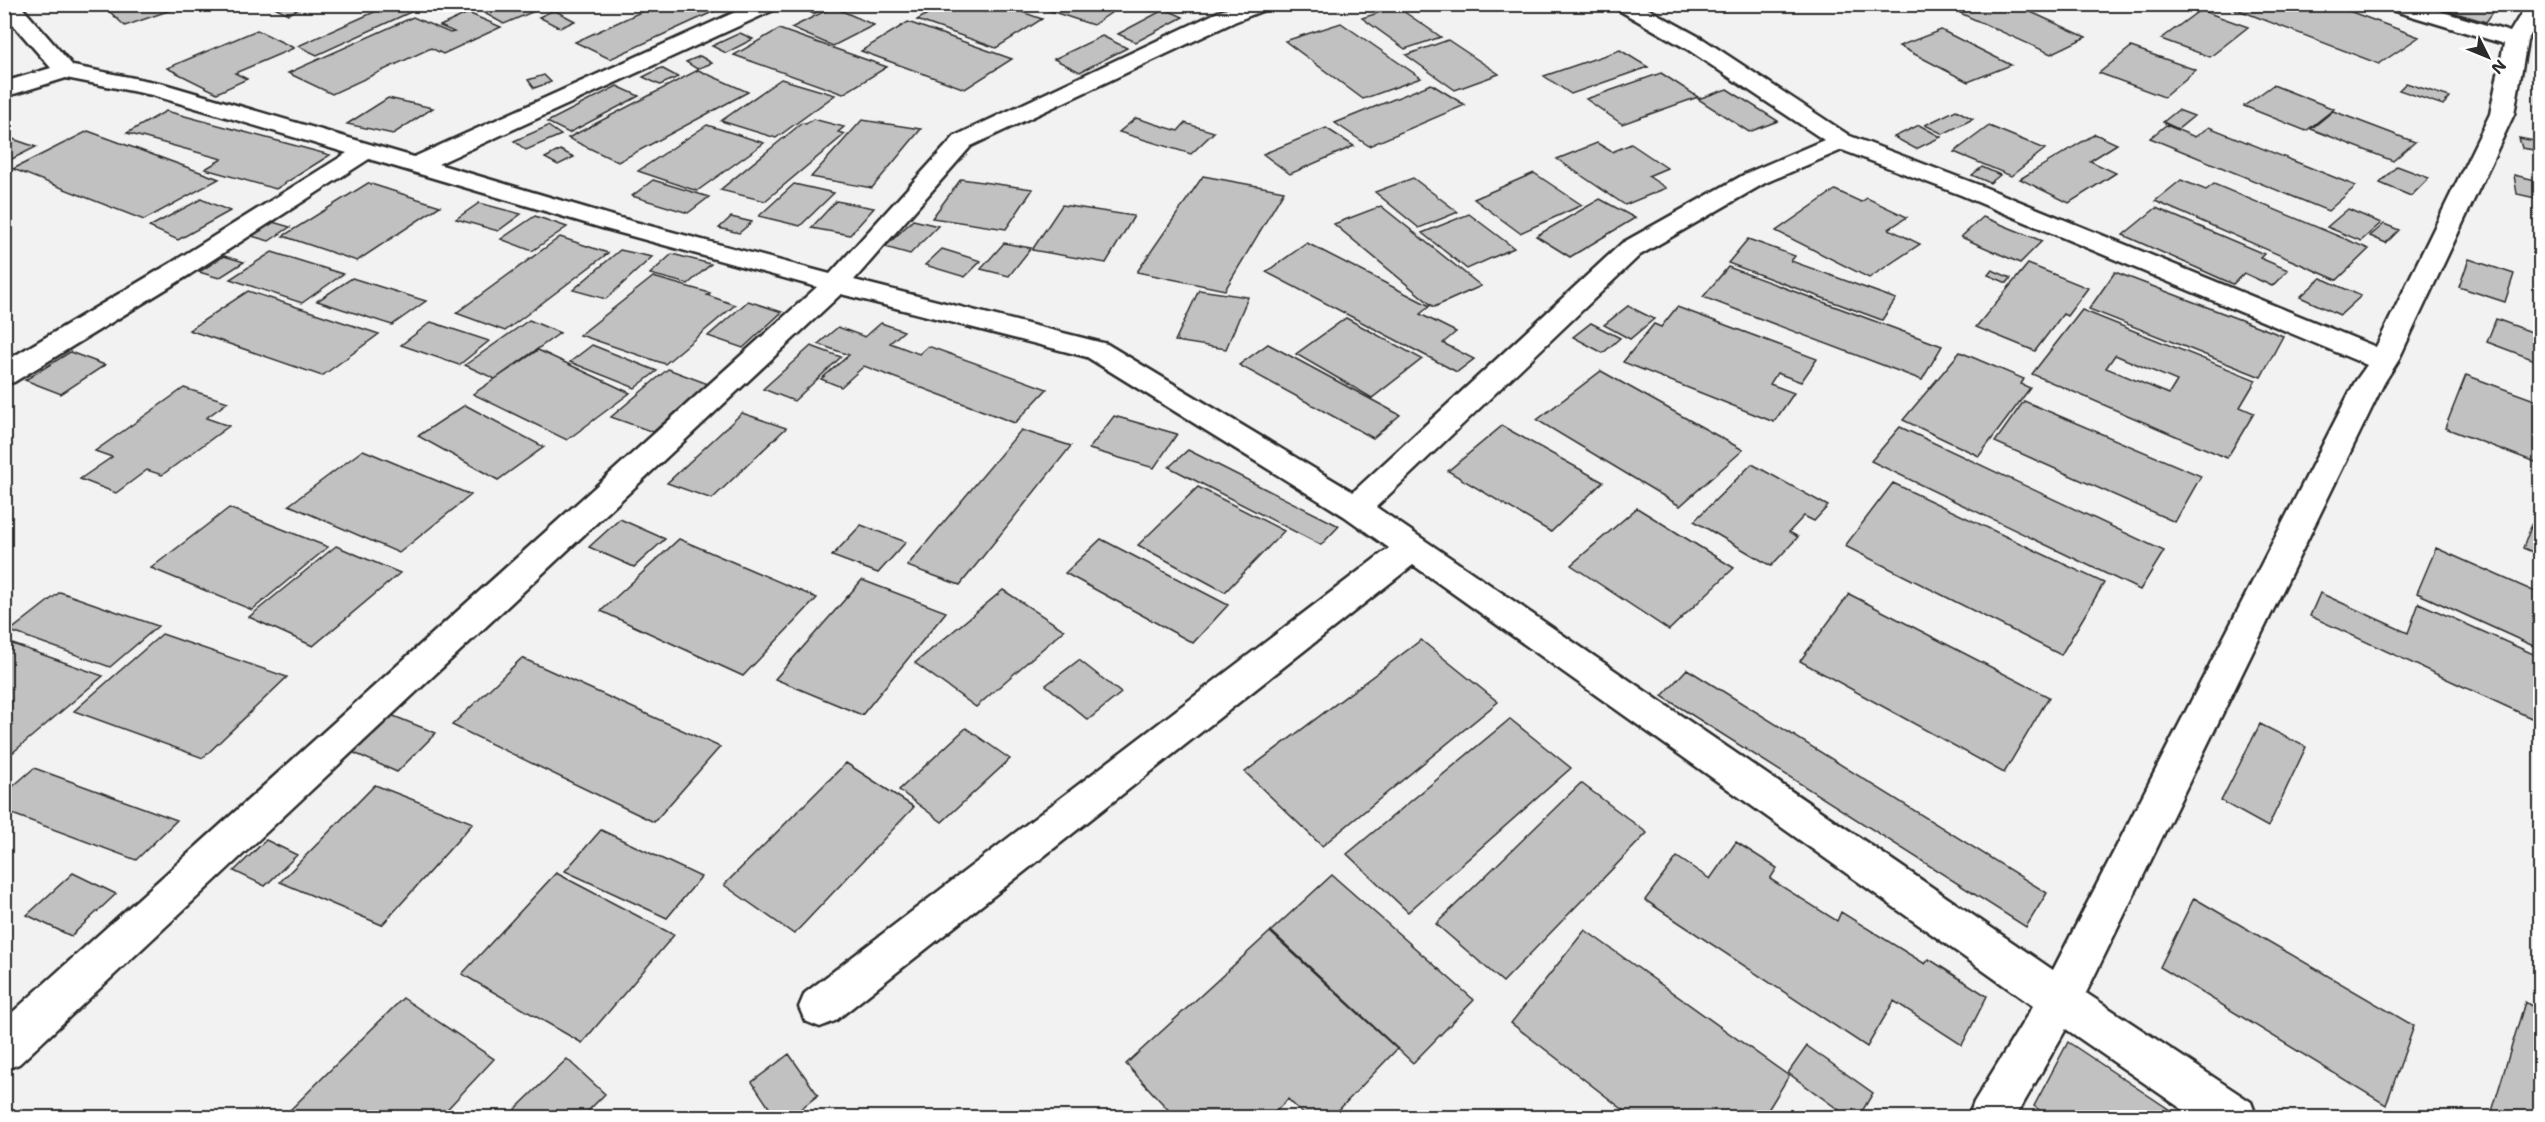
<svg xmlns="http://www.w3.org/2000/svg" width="2545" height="1122" font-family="'Shantell Sans',sans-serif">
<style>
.building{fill:#c1c1c1;stroke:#2b2b2b;stroke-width:1.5;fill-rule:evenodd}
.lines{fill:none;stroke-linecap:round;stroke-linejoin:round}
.street-casing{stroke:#2b2b2b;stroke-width:5}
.street{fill:#fff;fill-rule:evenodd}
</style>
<rect width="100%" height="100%" fill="#f2f2f2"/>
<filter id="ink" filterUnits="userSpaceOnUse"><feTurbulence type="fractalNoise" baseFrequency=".0167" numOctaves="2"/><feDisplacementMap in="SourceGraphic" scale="12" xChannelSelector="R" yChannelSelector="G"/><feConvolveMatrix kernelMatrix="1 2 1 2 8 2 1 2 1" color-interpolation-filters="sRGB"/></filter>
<g filter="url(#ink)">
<!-- building -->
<path class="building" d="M132,4H188L125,26L110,12Z
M269,4H310L288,14Z
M392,4H428L317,55L298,46Z
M468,4H551L504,24Z
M658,4H730L610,59L575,42Z
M800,4H835L813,14L798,5Z
M944,4H999L1042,19L996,48L917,20Z
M1029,4H1124L1093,25Z
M1978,4H2013L2086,37L2051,54L1960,13Z
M2223,4H2330L2419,37L2379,64Z
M2425,4H2499L2486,22Z
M833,7L874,25L833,46L791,28Z
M1397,7L1441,37L1405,49L1362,18Z
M1165,9L1183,17L1136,42L1118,34Z
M554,10L575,21L560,28L539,17Z
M2200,10L2248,27L2210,57L2161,39Z
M468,13L501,27L443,54L431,48L332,94L288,73L413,17L450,33L454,32L440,26Z
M908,22L1012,59L965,89L861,51Z
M1341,23L1421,78L1363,99L1285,41Z
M779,29L887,67L843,94L734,55Z
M257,30L294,48L235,73L247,79L217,93L167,68Z
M1941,30L2011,65L1968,82L1899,46Z
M740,33L753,39L726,53L712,46Z
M1102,36L1127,48L1080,72L1054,59Z
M1448,40L1499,74L1455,90L1406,55Z
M2131,47L2196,70L2164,97L2099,73Z
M1620,50L1648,67L1571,94L1544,76Z
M700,56L712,63L697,69L686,62Z
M661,68L678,77L660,85L643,77Z
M2538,69L2540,70V121L2537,120Z
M698,70L748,92L618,162L568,138Z
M1661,73L1698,97L1622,124L1586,99Z
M544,75L551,82L534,88L528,80Z
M781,79L835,95L776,138L721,121Z
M2406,83L2450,97L2443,105L2399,90Z
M1431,84L1465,105L1369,146L1335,123Z
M2273,85L2334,109L2306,131L2244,106Z
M617,86L639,96L569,133L547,122Z
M1727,89L1778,121L1749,132L1698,99Z
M388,98L433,108L393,134L347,124Z
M1956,110L1973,119L1943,134L1925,125Z
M2178,110L2194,116L2178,129L2163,122Z
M166,111L278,141L330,155L276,189L205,169L222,159L127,133Z
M2333,111L2415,142L2393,161L2311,129Z
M1136,118L1178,131L1185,123L1214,132L1191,154L1119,132Z
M813,119L844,127L838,132L845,134L765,201L720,190L802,123L806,124Z
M862,120L921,129L872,188L811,177Z
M707,125L764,143L697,191L638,171Z
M1919,125L1941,137L1916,149L1894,137Z
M2166,125L2195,137L2209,127L2356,186L2328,211L2150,138Z
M548,126L561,135L526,150L514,141Z
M1989,126L2045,149L2011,176L1954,152Z
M1326,128L1354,146L1290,174L1263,154Z
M88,131L219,179L144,220L13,169Z
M2095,134L2117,144L2090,161L2116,173L2069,203L2020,179Z
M4,136L36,147L4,163Z
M2519,138L2540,142V151L2522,148Z
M1597,143L1612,152L1631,144L1667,168L1648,176L1666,188L1625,205L1557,159Z
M560,150L574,157L558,165L545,158Z
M2397,166L2429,178L2411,196L2380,183Z
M1982,167L2000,175L1990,183L1972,175Z
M1534,173L1582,205L1520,233L1474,199Z
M2514,175L2540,181V199L2517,194Z
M1203,176L1284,191L1225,290L1137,272Z
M1413,178L1458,212L1419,228L1375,192Z
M961,179L1033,189L1006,229L932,218Z
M653,180L709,197L688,213L632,196Z
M2181,180L2206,190L2214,184L2369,249L2337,280L2155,201Z
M368,183L440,206L357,261L283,236Z
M794,184L834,193L800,226L759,216Z
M1835,190L1861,202L1867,198L1907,217L1889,229L1920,244L1869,278L1776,231Z
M201,199L230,211L178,240L149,227Z
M1600,199L1635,218L1570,257L1536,236Z
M836,201L874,208L850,235L811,228Z
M479,203L521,214L498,231L456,219Z
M1062,205L1134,216L1106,263L1032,250Z
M1381,206L1481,286L1434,307L1334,224Z
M2156,208L2264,254L2260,258L2288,270L2272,286L2244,273L2233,284L2123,235Z
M2348,209L2381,223L2361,241L2327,227Z
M1469,214L1514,248L1467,269L1422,233Z
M535,216L567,227L532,251L501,239Z
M731,217L752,222L739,233L719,228Z
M1983,217L2042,241L2020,263L1961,237Z
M913,220L938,226L910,254L885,247Z
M269,221L290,227L269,241L248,235Z
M2384,224L2399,230L2386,243L2370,236Z
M560,237L608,253L505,331L456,313Z
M1748,239L1795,256L1791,261L1896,299L1882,320L1728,263Z
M1004,243L1031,248L1009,276L981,269Z
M1307,243L1430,306L1420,314L1456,332L1443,343L1474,359L1457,372L1266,272Z
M942,249L981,261L965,277L925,265Z
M620,250L652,257L606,299L573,290Z
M272,252L343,274L302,303L230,279Z
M672,254L711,264L688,284L650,274Z
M224,256L244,262L219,278L199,272Z
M2469,259L2514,274L2505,302L2459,287Z
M2028,264L2088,288L2067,316L2063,314L2035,351L1976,327Z
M1728,267L1942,346L1922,380L1703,297Z
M1992,270L2011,278L2007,283L1988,275Z
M2115,272L2283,336L2261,377L2089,309Z
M653,277L710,293L707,295L735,305L665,364L580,335Z
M352,278L426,301L392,325L317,301Z
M2321,278L2361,296L2340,315L2300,297Z
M1199,290L1248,297L1226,349L1175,341Z
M248,291L379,334L322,376L189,330Z
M748,301L782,312L743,348L708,336Z
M1628,306L1654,319L1630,339L1604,325Z
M1677,307L1817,359L1801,382L1777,373L1770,384L1794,393L1774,422L1623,362L1654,324L1661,327Z
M2082,310L2256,380L2240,407L2254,413L2227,458L2032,374ZM2115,355L2177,381L2169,394L2106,368Z
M1346,318L1422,359L1372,398L1296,354Z
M2496,319L2540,335V362L2487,342Z
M529,320L560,333L495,379L465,365Z
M431,322L489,341L459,365L401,345Z
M881,323L904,331L890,343L919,354L928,346L1047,389L1015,423L864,366L841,387L821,379L849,355L818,344L838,327L865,337Z
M1591,323L1620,338L1603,353L1573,337Z
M1268,344L1400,415L1373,438L1239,365Z
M592,345L657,371L635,388L570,362Z
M811,346L841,357L794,401L763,389Z
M538,350L630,393L567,440L473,394Z
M70,352L105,365L61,394L25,380Z
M1960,352L2024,379L2021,384L2030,388L1979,456L1903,420Z
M668,369L708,384L653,432L611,417Z
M1601,371L1743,450L1680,506L1537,420Z
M2466,375L2540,402V464L2445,428Z
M184,388L228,402L206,418L229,426L162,475L147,470L116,493L80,479L112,457L95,451Z
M2024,401L2201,476L2175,522L1995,442Z
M465,405L544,447L498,480L418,436Z
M742,413L786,428L712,499L667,483Z
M1114,416L1177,434L1154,468L1089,449Z
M1502,426L1603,482L1551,532L1448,471Z
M1900,427L2164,551L2140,590L1871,461Z
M1021,430L1071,446L960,585L907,566Z
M363,450L471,495L399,553L289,505Z
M1188,450L1339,526L1321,545L1169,467Z
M1752,464L1828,506L1814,521L1804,516L1789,532L1798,537L1771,566L1694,521Z
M1893,483L2104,583L2061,655L1845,546Z
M1198,487L1284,531L1225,592L1138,545Z
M2540,503V555L2523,548Z
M229,508L328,547L252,610L151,568Z
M1637,508L1734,568L1669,630L1571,565Z
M620,519L665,539L634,567L589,547Z
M861,525L906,542L878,573L832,556Z
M679,539L817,598L743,676L601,611Z
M1101,539L1228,605L1193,643L1065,573Z
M336,546L400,573L313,646L249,617Z
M2436,548L2540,594V649L2417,593Z
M862,580L946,612L862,715L775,679Z
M1003,590L1064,630L976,707L915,663Z
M60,592L158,626L110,667L10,631Z
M2320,593L2408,633L2419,603L2540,657V722L2310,616Z
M1849,594L2049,697L2004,773L1800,661Z
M162,634L287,677L203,758L74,711Z
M1421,640L1498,702L1322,846L1245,772Z
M4,641L103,676L4,760Z
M522,658L720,747L654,822L452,725Z
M1079,660L1121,693L1088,720L1046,685Z
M1687,669L2047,893L2026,927L1662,696Z
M391,715L436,733L397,772L352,752Z
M1510,719L1571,768L1408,912L1347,854Z
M2260,724L2306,747L2268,827L2221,801Z
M966,728L1010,759L942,822L899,790Z
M846,763L914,807L794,934L724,885Z
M34,768L177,820L136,860L4,811V794Z
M1581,783L1647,833L1503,982L1436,924Z
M375,785L473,823L382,925L280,882Z
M601,830L701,877L667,918L565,871Z
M266,840L297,855L265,886L234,871Z
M1736,842L1777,868L1770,879L1837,921L1841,912L1925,964L1929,959L1987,996L1962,1045L1894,1001L1867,1047L1645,900L1677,857L1710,879Z
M73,873L116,894L71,936L27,915Z
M556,873L674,935L582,1043L462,974Z
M1332,875L1474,1000L1413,1063L1271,931Z
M2194,898L2414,1026L2386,1105L2160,967Z
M1585,930L1789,1076L1763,1118H1634L1511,1023Z
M1270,932L1397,1049L1331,1118H1307L1288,1099L1269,1118H1176L1126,1064Z
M403,998L494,1059L439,1118H282Z
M2525,1002L2540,1011V1118H2490Z
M2068,1042L2182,1118H2051L2034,1106Z
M1807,1046L1873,1093L1858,1118H1850L1788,1073Z
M789,1054L818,1095L789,1118H776L752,1082Z
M567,1059L605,1094L581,1118H506Z"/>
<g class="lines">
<defs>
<path id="street" d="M4,4H19L73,66L164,84L414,157L753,4H781L778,8L438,164L620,218L830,274L955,136L1218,12L1241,4H1272L1269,8L1234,22L971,146L854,280L1107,344L1353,492L1622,243L1747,173L1824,140L1687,49L1615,8L1612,4H1639L1703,39L1850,136L1979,185L2376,347L2490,114L2504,44L2385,8L2382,4H2416L2510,32L2527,4H2540V18L2527,41L2514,114L2398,361L2384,383L2086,993L2251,1102L2257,1118H2195L2066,1029L2015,1118H1968L1974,1102L2033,1006L1413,565L835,1021L820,1027L805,1021L799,1007L805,993L1389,548L1344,516L1087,357L841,294L19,1064L4,1070V1020L817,287L602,228L369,159L189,275L14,382L4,384V362L171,263L347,153L152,95L66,78L4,97V82L51,68L4,14ZM1842,150L1961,195L2367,365L2355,382L2053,970L1376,507L1640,255L1765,183Z"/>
</defs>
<!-- street casing -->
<use href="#street" class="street-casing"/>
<!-- street -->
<use href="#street" class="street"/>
</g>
</g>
<!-- margin -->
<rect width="2545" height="1122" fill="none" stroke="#fff" stroke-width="24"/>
<rect x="12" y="12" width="2521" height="1098" fill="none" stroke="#2b2b2b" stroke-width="2" filter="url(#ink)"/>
<!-- north arrow -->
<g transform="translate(2488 57) rotate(133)" stroke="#ffffff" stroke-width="4.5" paint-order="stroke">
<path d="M0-4.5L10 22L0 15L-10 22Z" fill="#2b2b2b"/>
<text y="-9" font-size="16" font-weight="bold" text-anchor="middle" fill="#2b2b2b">N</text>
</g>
</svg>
